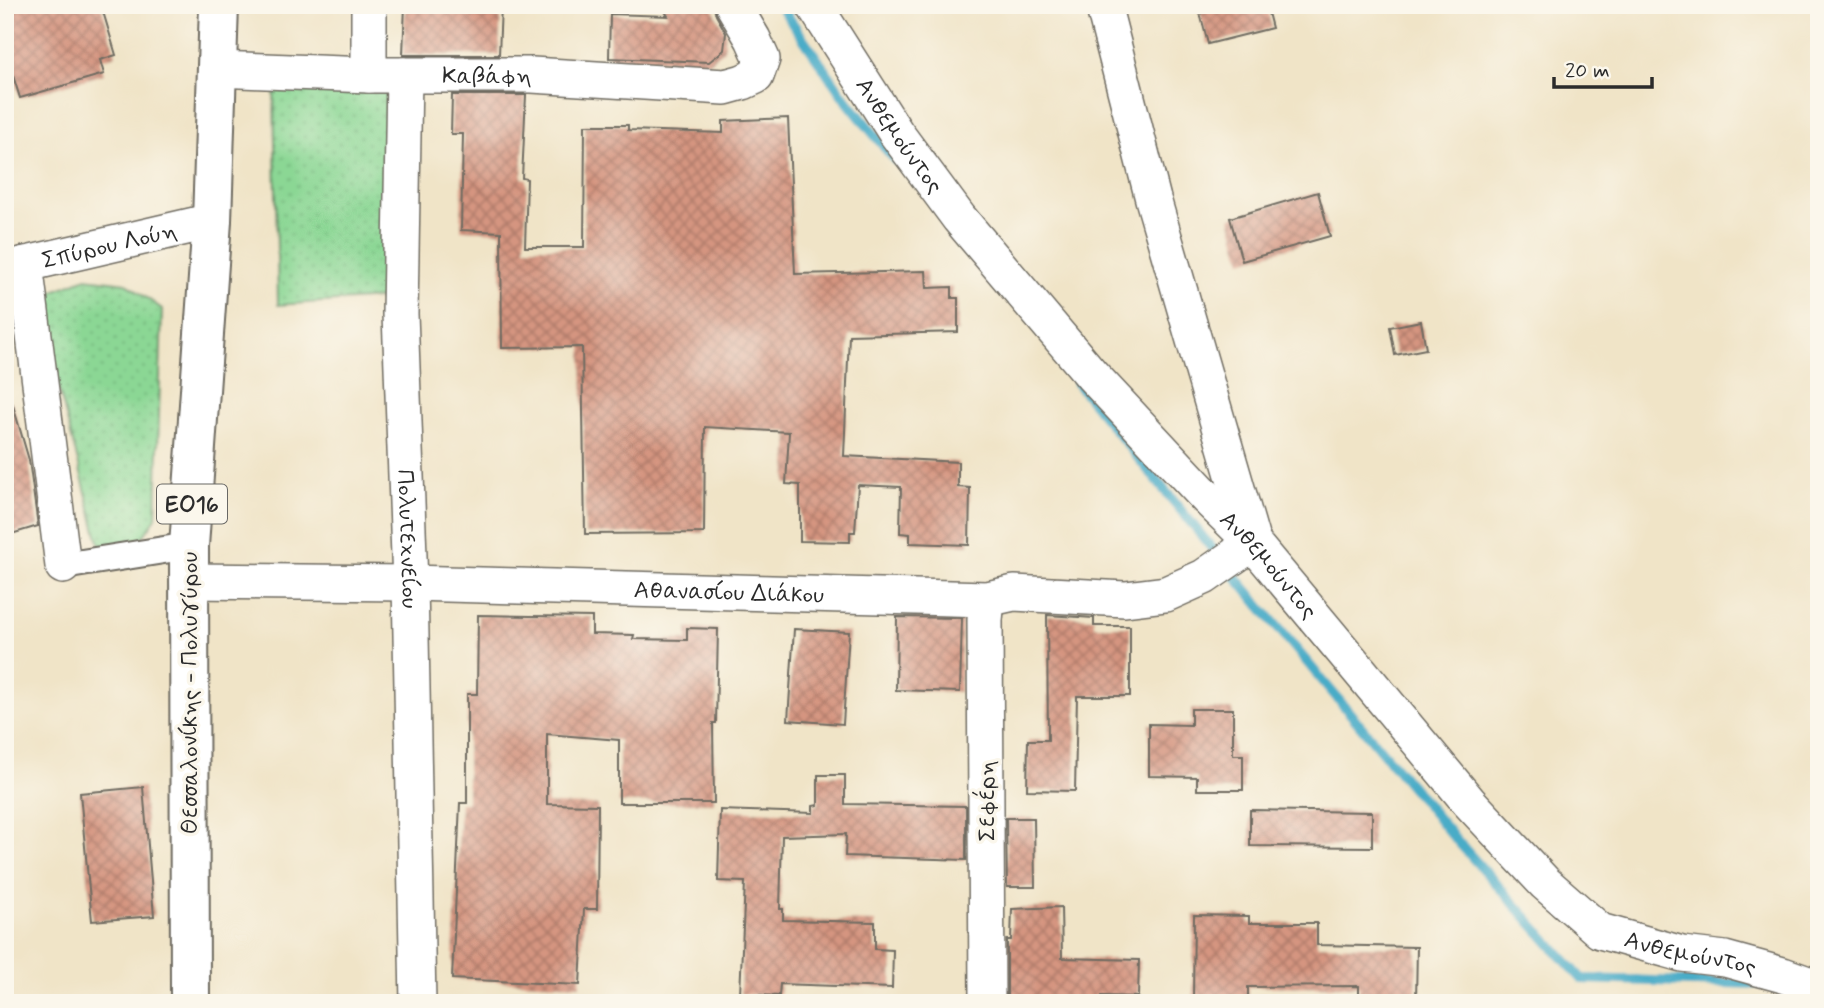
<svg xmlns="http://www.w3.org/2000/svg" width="1824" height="1008" font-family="Mynerve,sans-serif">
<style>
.park{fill:url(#park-dots);stroke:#5b8160;stroke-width:2}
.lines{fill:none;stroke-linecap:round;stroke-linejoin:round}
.stream{stroke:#48acc7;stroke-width:10}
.building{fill:url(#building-cross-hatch)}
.pedestrian-casing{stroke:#706c62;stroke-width:30}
.minor-casing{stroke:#706c62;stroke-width:38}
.primary-casing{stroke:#706c62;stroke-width:42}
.pedestrian{stroke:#fff;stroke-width:26}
.minor{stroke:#fff;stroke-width:35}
.primary{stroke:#fff;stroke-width:38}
.labels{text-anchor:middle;stroke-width:7;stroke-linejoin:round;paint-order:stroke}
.shield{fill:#fbf7ec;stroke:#696865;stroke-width:2}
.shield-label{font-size:23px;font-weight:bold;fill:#2b2b2b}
.street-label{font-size:24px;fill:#2b2b2b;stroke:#fbf7ec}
</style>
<defs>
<pattern id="park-dots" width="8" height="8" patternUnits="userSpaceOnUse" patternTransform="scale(1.75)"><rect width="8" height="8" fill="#8bd794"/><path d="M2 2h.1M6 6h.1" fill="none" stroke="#78b980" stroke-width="1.8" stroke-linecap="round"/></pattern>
<pattern id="building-cross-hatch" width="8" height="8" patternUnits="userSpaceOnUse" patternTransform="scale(1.75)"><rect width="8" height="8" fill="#d59580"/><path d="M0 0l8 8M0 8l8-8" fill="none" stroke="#ad7a69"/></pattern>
</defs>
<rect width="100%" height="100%" fill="#fbf7ec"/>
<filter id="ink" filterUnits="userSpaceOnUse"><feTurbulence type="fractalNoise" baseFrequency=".0143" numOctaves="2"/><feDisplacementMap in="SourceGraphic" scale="14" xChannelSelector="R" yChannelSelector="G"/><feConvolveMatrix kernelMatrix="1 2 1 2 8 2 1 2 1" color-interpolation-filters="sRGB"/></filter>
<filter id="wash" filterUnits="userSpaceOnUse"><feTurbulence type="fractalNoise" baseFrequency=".00686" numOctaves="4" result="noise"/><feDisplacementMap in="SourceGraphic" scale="28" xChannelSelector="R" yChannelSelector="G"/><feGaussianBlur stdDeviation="1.57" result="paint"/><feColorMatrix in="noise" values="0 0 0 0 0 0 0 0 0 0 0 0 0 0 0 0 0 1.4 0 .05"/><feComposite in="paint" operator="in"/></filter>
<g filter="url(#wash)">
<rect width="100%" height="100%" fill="#f0e4c7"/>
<!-- park -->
<path class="park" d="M387,82L382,298L278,305L274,87Z
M86,278L126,283L162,309L156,518L138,544L101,550L38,309L51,292Z"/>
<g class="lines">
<!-- stream -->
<path class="stream" d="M780,5L843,96L895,160
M1077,383L1224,563L1452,835L1582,979L1762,984"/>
</g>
<g id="blocks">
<!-- building -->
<path class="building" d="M5,5H101L116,55L100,60L104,74L20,98L5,50Z
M405,5H501L499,55H403Z
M661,5H713L716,15L726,33L724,50L709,62L609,58L610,14L668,16Z
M1198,5H1266L1272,28L1208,44Z
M452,95H526L522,178L527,179L525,247H584L585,125H628V130L723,133V121L788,118L795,274L926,271L927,288L952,287V298H958V332L849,335L844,456L958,462V487L970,488L969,545L910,543V534L900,533L901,487L858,485L855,532H850V542L800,541V485L786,484L789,432L705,427L704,533L585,534L582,347L502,348L501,232L461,230L463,134H451Z
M1318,192L1330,236L1242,261L1230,218Z
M1421,321L1426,349L1395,355L1390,327Z
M12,402L29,460L38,526L5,536V403Z
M478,615L592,617V634L634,635L633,639L687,640V628L718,629L716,723H713L714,803H619V740L547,734V804L598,805L597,909H584L580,985L452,979L460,803H467V694H477Z
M1047,615L1094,618V626H1130V696H1077L1075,791L1027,790L1028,740H1048Z
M897,617L962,618L960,692L896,690Z
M794,629L849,632L843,724L788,720Z
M1191,709H1233V755H1243V790H1197V777L1149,776V724L1191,725Z
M818,775H845V804L966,806V860L845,856L846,834L782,836L780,909H783V920L875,922V949L893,950L892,988L780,984L779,996L740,994L745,882L718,881L720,810L813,813V806L818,805Z
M143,787L154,916L92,921L80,793Z
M1250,810L1372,812V847L1250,846Z
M1006,818H1034L1035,887H1007Z
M1061,907L1062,958L1139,960L1138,997L1102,996V1003H1007V940H1011L1012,909Z
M1194,915L1249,916V923H1317V945L1417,947L1416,1001L1359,1000V986L1248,987V1000H1193Z"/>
</g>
</g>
<g filter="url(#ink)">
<use href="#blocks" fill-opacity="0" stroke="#706c62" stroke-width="2"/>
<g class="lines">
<defs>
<path id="pedestrian" d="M63,566L189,546"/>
<g id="minor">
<path d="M369,5V75"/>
<path id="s1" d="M814,5L896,133L959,218L1092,375L1208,499L1253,543L1469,802L1545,883L1600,931L1682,954L1725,959L1783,975L1819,988"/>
<path d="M1105,12L1153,199L1252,540"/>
<path id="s2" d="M216,69L369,75H532L725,87L743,82L756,76L762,59L753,39L733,5"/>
<path id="s3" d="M404,75L400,314L410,583L418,1003"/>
<path d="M25,264L63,566"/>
<path id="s4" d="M5,269L212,221"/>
<path id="s5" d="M188,581L410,583L987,599L1014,593L1125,599L1166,594L1204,577L1253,543"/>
<path d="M987,1003L985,620L987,599"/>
</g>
<path id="primary" d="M190,1003L189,546L212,221L219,5"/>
</defs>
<!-- pedestrian casing -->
<use href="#pedestrian" class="pedestrian-casing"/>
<!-- minor casing -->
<use href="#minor" class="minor-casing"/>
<!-- primary casing -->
<use href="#primary" class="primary-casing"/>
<!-- pedestrian -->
<use href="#pedestrian" class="pedestrian"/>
<!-- minor -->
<use href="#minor" class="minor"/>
<!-- primary -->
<use href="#primary" class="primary"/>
</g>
</g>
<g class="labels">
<!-- shield labels -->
<rect class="shield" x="157" y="484.5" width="70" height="39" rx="5"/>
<g class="shield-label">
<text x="192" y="512">ΕΟ16</text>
</g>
<!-- street labels -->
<g class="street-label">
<text dy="8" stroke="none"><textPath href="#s2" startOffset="271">Καβάφη</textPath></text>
<text dy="8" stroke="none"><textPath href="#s1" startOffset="156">Ανθεμούντος</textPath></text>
<text dy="8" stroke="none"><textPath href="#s4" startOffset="107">Σπύρου Λούη</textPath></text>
<text dy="8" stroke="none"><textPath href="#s3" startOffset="464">Πολυτεχνείου</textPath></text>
<text dy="8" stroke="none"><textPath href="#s1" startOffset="723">Ανθεμούντος</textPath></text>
<text dy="8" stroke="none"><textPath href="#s5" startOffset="541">Αθανασίου Διάκου</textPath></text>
<text transform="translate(189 693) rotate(-90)" y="8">Θεσσαλονίκης - Πολυγύρου</text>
<text transform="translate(986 801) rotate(-90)" y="8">Σεφέρη</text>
<text dy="8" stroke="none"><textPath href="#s1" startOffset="1311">Ανθεμούντος</textPath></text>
</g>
</g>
<!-- margin -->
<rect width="1824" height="1008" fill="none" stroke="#fbf7ec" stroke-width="28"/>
<!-- scale -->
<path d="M1554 77v10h98v-10" fill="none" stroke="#2b2b2b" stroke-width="3.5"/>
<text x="1565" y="77" font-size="21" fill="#2b2b2b" stroke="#fbf7ec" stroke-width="5" paint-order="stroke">20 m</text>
</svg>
